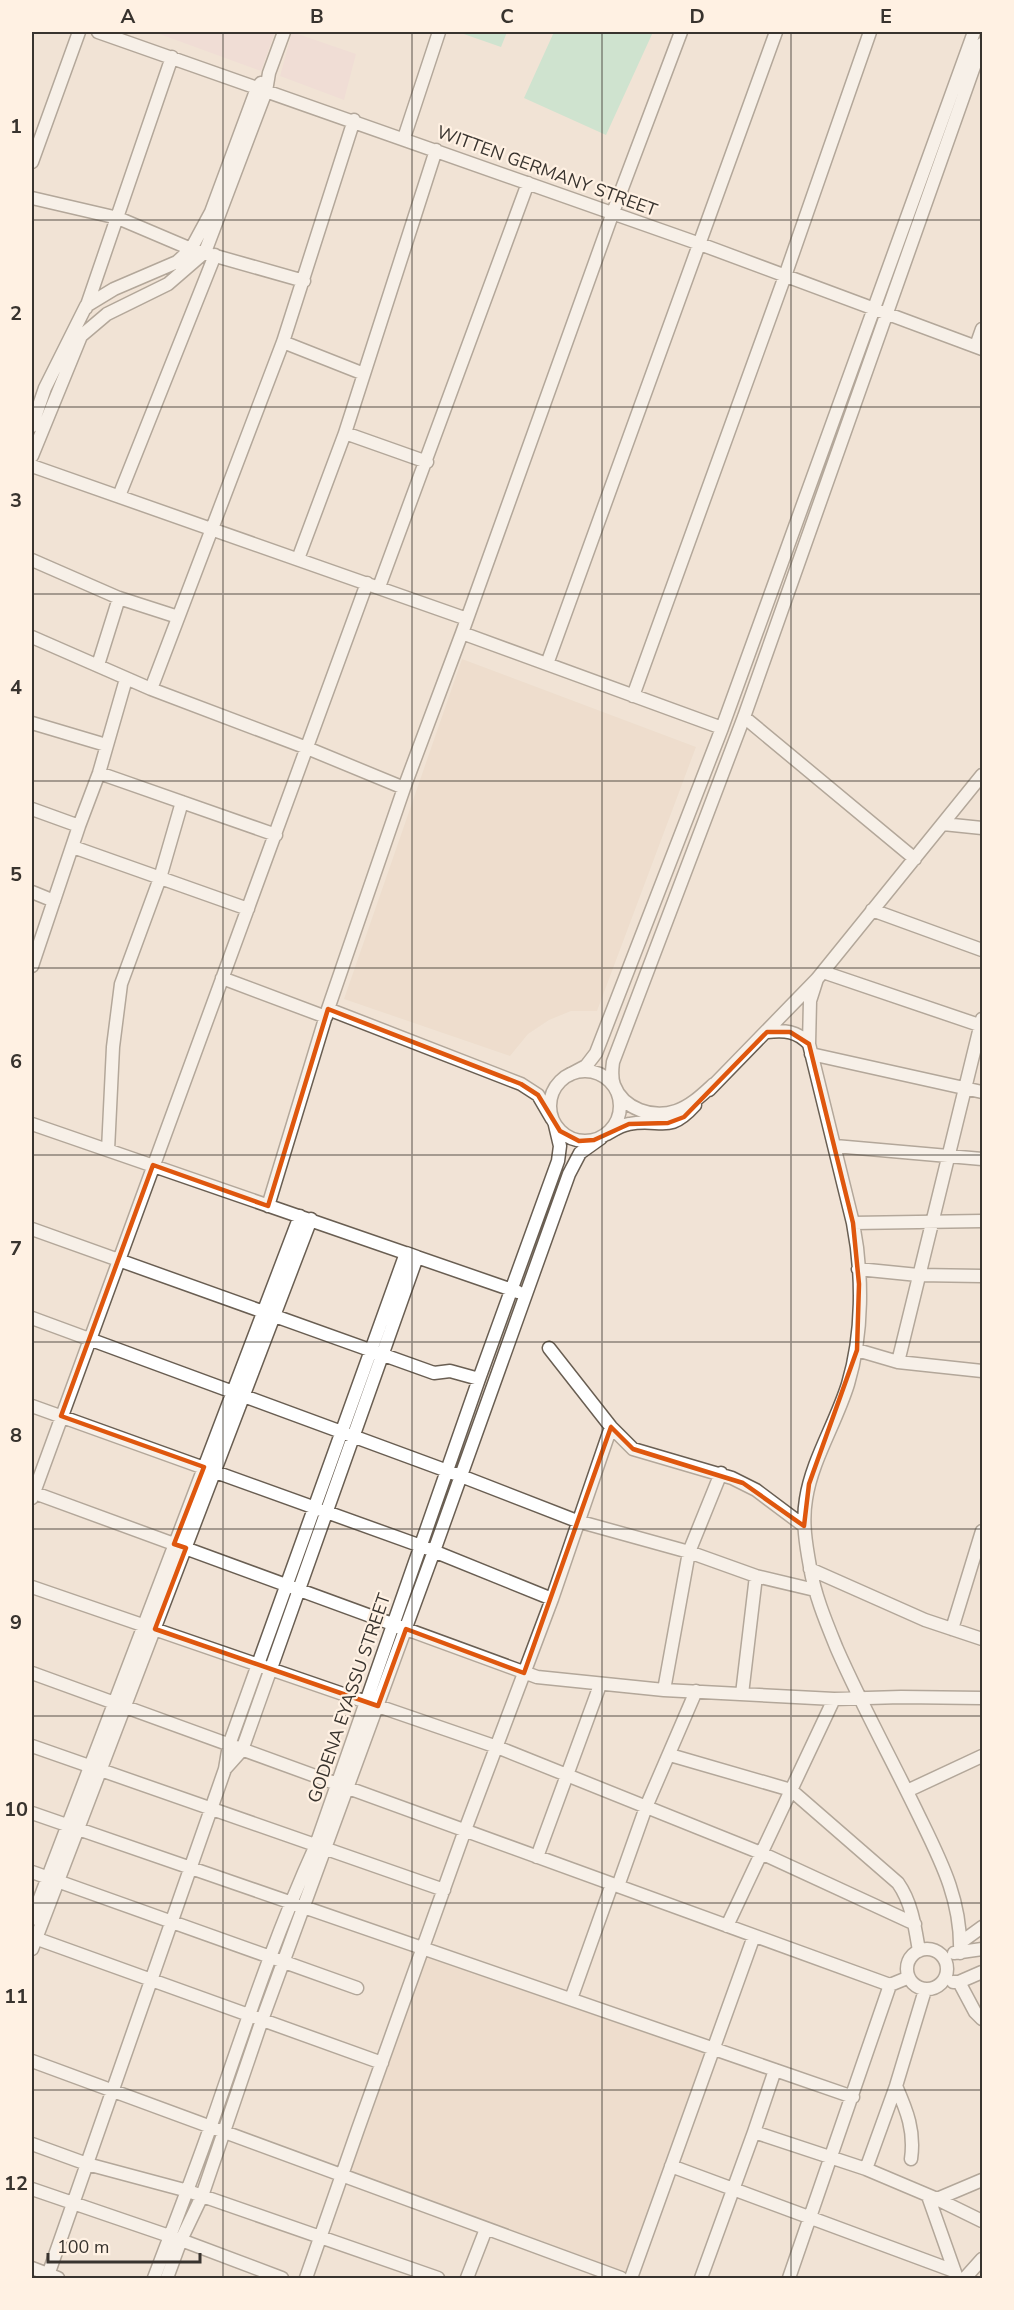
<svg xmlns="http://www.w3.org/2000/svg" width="1014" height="2310" font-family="'Nunito Sans',sans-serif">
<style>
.built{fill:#ead6c3}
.medical{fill:#f0d5d5}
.grass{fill:#a7e2c7}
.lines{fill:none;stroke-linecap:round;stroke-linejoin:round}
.minor-casing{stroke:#695e52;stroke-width:15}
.minor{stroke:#fff;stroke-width:12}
.marked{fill:none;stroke:#df570e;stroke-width:4.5;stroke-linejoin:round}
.grid{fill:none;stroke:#38332e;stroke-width:1.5;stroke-opacity:0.55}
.labels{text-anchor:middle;stroke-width:4.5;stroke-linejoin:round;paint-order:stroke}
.street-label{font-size:18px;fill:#38332e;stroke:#fff1e3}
.neatline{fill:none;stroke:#38332e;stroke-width:2}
.grid-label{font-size:20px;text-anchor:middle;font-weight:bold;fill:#38332e}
</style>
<rect width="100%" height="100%" fill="#f1e3d6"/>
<!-- built -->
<path class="built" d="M462,659L696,747L597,1011H571L549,1020L528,1034L510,1056L344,999Z
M426,1952L709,2053L629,2275L346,2174Z"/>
<!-- medical -->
<path class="medical" d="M154,32H275L261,71Z
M292,32L356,54L344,100L280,76Z"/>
<!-- grass -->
<path class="grass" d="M458,32H507L501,47Z
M554,32H653L606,135L524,98Z"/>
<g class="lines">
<defs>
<path id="minor" d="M98,32L700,244L982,349
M404,138L439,32
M32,162L79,32
M32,198L118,218L191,249L304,281
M86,308L172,57
M283,342L364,374
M976,346L982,329
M32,426L45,388L86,306L114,289L177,262L191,249L211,212L257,88L261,83
M345,433L427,462
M32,456L81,336L107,314L168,284L205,252L266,91L269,73L284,32
M32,466L467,619
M119,496L215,255
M298,559L345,433L436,150
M32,560L119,598L178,617
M379,587L528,183
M462,633L722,728
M32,637L151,689L307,748L404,788
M547,664L776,32
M98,665L119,598
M151,689L283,342L354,120
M633,696L785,276L870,32
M744,717L915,859
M32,723L106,745
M99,773L276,835
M32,809L79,826
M943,824L982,828
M73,847L248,909
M32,892L54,901
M872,910L982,950
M32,966L79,826L99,773L126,679
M823,972L982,1026
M222,978L326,1017
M817,979L810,1001L809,1044L853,1223C863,1274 863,1334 848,1384C836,1423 812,1460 806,1499C802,1522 806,1545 810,1567C815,1596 826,1622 837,1649C862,1706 892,1760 919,1816C941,1861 962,1901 960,1953
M328,1009L521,1084L538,1095L552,1119
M767,1032C785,1030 797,1031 809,1044
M811,1054L982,1092
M550 1106a35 35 0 1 1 70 0a35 35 0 1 1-70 0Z
M569,1075L586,1066L596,1053L722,728L974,32
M714,1084C703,1094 691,1106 676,1111C653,1119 623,1109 614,1085C611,1077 612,1070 613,1062L744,717L982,44
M709,1090L817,979L982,775
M32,1124L518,1292
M607,1134C614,1130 621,1125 629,1124C661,1117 667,1136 695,1105
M835,1146L982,1159
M108,1150L113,1047L121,984L160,878L182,802
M268,1206L328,1009L404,788L462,633L612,215L681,32
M853,1223L982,1221
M32,1229L434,1373L450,1371L479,1379
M858,1269L918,1275L982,1276
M32,1318L461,1476L577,1521L689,1552L756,1576L815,1590
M549,1348L611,1427L633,1449L732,1478L756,1490L804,1526
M857,1350L898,1362L982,1371
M898,1362L982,1019
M32,1406L421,1546L552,1599
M32,1492L537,1677L664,1690L834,1699L901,1697L982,1698
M32,1498L367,583
M810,1569L925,1620L982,1639
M32,1587L497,1747L761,1853L915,1924
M952,1629L982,1531
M32,1673L890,1985L907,1978
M664,1690L689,1552L721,1473
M742,1694L756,1576
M32,1746L444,1890
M670,1755L791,1790L898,1883C912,1903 915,1927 919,1951
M907,1791L982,1756
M32,1813L853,2097
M537,1857L600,1685
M32,1872L357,1988
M618,1886L646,1807L696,1691
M32,1919L300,1216
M727,1926L834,1699
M32,1937L382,2063
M960,1943L982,1927
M907 1969a20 20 0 1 1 40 0a20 20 0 1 1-40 0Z
M32,1949L311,1219
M954,1953L982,1949
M953,1982H959L982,1972
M959,1982L975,2012L982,2019
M571,1999L612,1884
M32,2061L621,2278
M896,2086C907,2111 915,2131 911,2159
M754,2132L866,2169L937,2199L982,2221
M32,2144L87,2164L188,2191L438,2278
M671,2166L954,2271
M866,2169L896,2086L925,1990
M32,2189L181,2240L282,2278
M928,2196L957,2278
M937,2199L982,2180
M32,2268L58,2278
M47,2278L225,1769L229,1745L406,1253L417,1257L242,1750L225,1769
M154,2278C173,2228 192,2179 210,2128C243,2033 274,1937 316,1845L479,1379L558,1161L560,1146L555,1125
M167,2278L181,2240L202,2196L262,2020L434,1551L569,1174L580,1153L601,1138
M306,2278L358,2129L465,1830L552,1599L611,1427
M467,2278L486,2229
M631,2278L754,1936
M701,2278L754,2132L775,2070
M789,2278L890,1985
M965,2278L982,2259"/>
</defs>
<!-- minor casing -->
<use href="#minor" class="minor-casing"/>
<!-- minor -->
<use href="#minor" class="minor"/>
</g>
<!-- marked area -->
<path d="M0 0H1014V2310H0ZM328,1009L521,1084L538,1095L560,1131L579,1141L594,1140L629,1124L668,1123L684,1117L767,1032H790L809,1044L853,1223L859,1284L857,1350L809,1484L804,1526L743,1483L633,1449L611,1427L524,1673L406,1629L378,1706L155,1629L186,1548L174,1544L204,1467L61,1416L153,1165L268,1206Z" fill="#f1e3d6" fill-opacity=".55" fill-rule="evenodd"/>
<path class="marked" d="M328,1009L521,1084L538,1095L560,1131L579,1141L594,1140L629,1124L668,1123L684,1117L767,1032H790L809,1044L853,1223L859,1284L857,1350L809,1484L804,1526L743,1483L633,1449L611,1427L524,1673L406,1629L378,1706L155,1629L186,1548L174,1544L204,1467L61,1416L153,1165L268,1206Z"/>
<!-- grid -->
<path class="grid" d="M223,32V2278M412,32V2278M602,32V2278M791,32V2278M32,220H982M32,407H982M32,594H982M32,781H982M32,968H982M32,1155H982M32,1342H982M32,1529H982M32,1716H982M32,1903H982M32,2090H982"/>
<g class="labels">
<!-- street labels -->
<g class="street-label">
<text transform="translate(547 171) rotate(20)" y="6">WITTEN GERMANY STREET</text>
<text transform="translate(349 1698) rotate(-71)" y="6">GODENA EYASSU STREET</text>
</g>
</g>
<!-- border -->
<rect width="1014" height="2310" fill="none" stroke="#fff1e3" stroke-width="66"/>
<!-- scale -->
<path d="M48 2253v9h152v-9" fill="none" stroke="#38332e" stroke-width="3"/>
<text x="57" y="2253" font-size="18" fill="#38332e" stroke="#fff1e3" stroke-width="4.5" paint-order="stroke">100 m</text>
<rect x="33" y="33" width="948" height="2244" class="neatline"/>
<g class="grid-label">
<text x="128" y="23">A</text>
<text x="317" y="23">B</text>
<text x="507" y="23">C</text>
<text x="697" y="23">D</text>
<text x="886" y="23">E</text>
<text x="16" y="133">1</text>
<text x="16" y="320">2</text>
<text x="16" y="507">3</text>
<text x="16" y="694">4</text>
<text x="16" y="881">5</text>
<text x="16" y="1068">6</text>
<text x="16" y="1255">7</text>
<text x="16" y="1442">8</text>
<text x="16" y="1629">9</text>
<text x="16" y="1816">10</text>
<text x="16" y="2003">11</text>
<text x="16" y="2190">12</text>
</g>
</svg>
